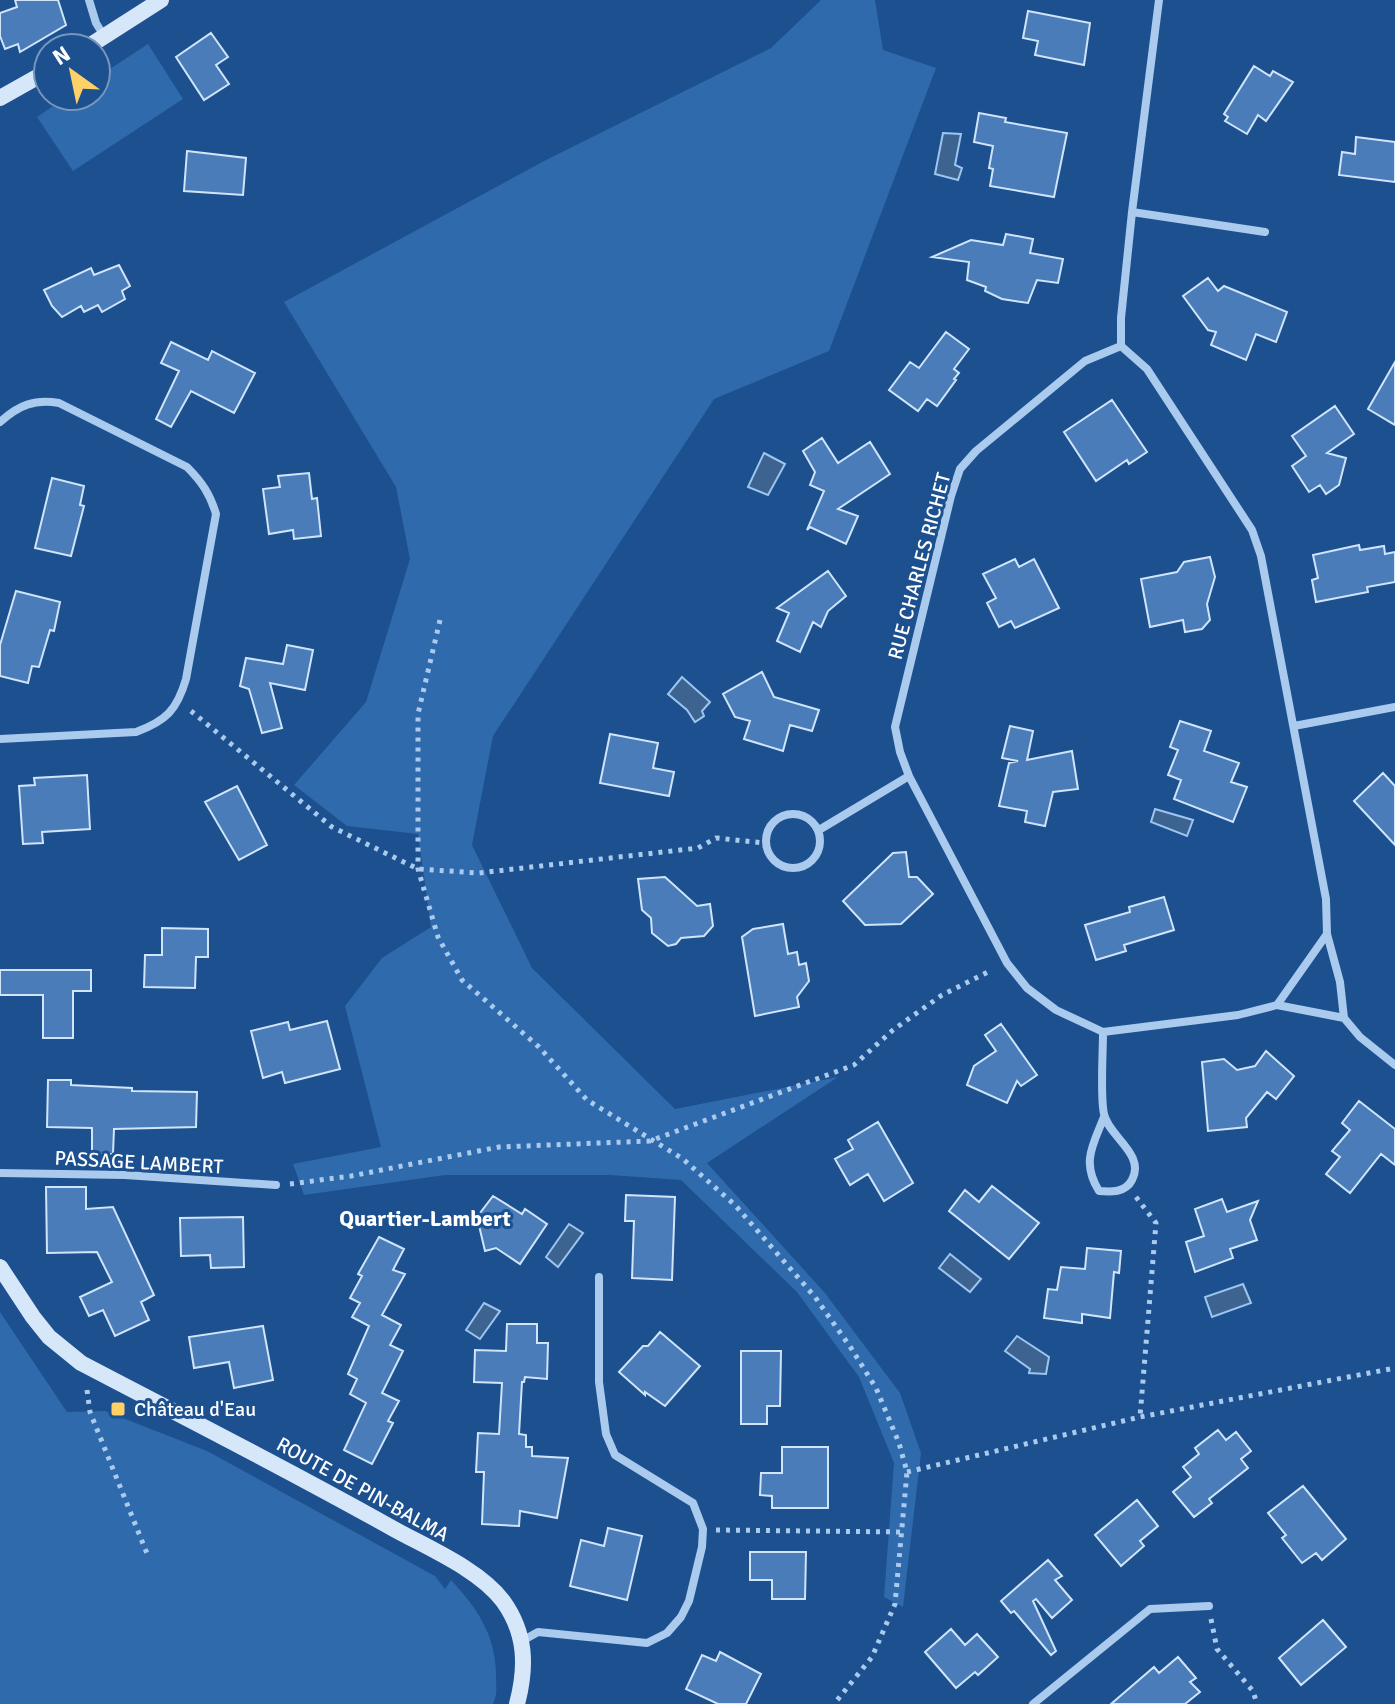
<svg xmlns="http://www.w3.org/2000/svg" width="1395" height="1704" font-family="Signika,sans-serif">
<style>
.green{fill:#2f6aad}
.water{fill:#3d6390;stroke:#9dc5f0;stroke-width:2}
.building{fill:#497cb8;stroke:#d0e4fa;stroke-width:2}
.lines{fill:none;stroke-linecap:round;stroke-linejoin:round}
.path{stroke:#aacaee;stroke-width:5;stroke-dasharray:4 6;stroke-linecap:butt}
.street{stroke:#aacaee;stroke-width:8}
.secondary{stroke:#d7e7fa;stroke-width:16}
.poi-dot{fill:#fed068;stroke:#1c508f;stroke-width:3}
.labels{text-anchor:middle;stroke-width:6;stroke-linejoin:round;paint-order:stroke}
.street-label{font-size:20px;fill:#fff;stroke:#1c508f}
.poi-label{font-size:20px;fill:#fff;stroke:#1c508f;text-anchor:start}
.neighbourhood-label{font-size:22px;font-weight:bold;fill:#fff;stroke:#1c508f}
</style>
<rect width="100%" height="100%" fill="#1c508f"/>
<!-- green -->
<path class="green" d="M821,0H875L883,50L936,68L829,351L714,399L493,736L472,845L532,968L675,1109L838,1077L707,1163L825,1293L900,1393L921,1453L903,1607L884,1597L894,1463L859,1377L797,1292L681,1180L610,1175H445L304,1195L293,1164L381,1147L345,1006L382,958L431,927L418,834L347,826L294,785L366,702L410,559L396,487L284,302L546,160L771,48Z
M148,44L183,99L73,171L37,117L68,96H96V78Z
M0,1312L67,1412L105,1411L207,1451L435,1576L445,1589L451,1580C477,1608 495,1634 496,1673C496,1685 498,1694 493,1704H0Z"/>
<!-- water -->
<path class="water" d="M943,133L961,134L955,165L962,168L958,180L935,174Z
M764,453L785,464L768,495L748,487Z
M682,677L710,702L702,711L704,716L695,722L687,710L668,694Z
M1155,809L1193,820L1187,836L1151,822Z
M569,1224L583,1233L558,1267L546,1257Z
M950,1254L981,1279L970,1292L939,1268Z
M1243,1284L1251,1303L1212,1317L1205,1297Z
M484,1303L500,1311L480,1339L466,1330Z
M1017,1336L1049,1357L1046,1374L1029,1373L1030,1369L1005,1351Z"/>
<!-- building -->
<path class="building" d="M15,0H58L66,25L20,52L18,44L5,49L0,36V13L17,7Z
M1028,11L1090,23L1084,65L1035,55L1038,41L1023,38Z
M211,33L228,57L216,65L229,84L204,100L176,57Z
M1254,66L1270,76L1273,71L1293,82L1266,121L1258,115L1247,134L1225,121L1228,117L1224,114Z
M979,113L1006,118L1005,122L1067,133L1054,197L990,186L993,169L989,168L993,146L974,142Z
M1356,137L1395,142V182L1339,175L1342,152L1355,154Z
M187,151L246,158L243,195L184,191Z
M1006,234L1033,239L1030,253L1063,259L1058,283L1037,280L1028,303L1002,299L985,291L986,287L967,280L969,262L932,257L971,240L1003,245Z
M119,265L130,286L122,291L125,299L102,312L98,305L84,312L81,306L62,317L52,306L44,290L91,268L94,275Z
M1208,278L1218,291L1224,286L1287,312L1276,342L1256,334L1246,360L1211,345L1216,332L1208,330L1183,296Z
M946,332L969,349L954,369L959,373L954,379L956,380L937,406L927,399L918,411L889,390L910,362L919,368Z
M171,342L208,360L212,351L255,373L234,413L191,391L171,427L156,419L179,371L161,363Z
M1395,362V425L1368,409Z
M1112,400L1147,452L1129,464L1127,460L1096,481L1064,432Z
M1335,406L1354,434L1327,453L1346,458L1339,485L1326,494L1320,485L1309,492L1292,466L1306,456L1292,436Z
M822,438L838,463L870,442L890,474L838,509L858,516L846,544L810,527L807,530L824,491L810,485L815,472L803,451Z
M309,473L312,499L317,498L321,536L294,539L293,530L269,534L263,489L280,487L278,476Z
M52,478L84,486L80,505L84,506L71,556L35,548Z
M1359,545L1360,550L1384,546L1385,554L1395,552V582L1367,587L1368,592L1316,602L1312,580L1318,578L1313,555Z
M1210,557L1215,577L1207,604L1210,620L1202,629L1185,632L1183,620L1150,627L1141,579L1177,572L1184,562Z
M1015,559L1019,567L1034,559L1059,608L1015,628L1011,621L999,627L987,603L996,598L983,574Z
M828,571L846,596L828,611L821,627L813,622L800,652L777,641L789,613L777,608Z
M16,591L60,602L54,631L50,630L39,667L32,666L28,683L0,676V645Z
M287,645L313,650L305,690L270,683L282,728L262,733L249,689L240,686L246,658L283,664Z
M762,672L774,697L819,710L812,731L790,725L783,751L744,739L750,721L735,717L723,694Z
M1180,721L1211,731L1204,751L1239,763L1231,782L1247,787L1233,822L1174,799L1181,780L1168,775L1178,750L1170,747Z
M1010,726L1033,731L1027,760L1072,751L1078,789L1053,792L1045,826L1025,822L1027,811L999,806L1009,763L1018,761L1002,758Z
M610,734L658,743L653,768L674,772L669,796L600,783Z
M1383,773L1395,786V845L1354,801Z
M87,775L90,829L42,832L43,843L23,844L19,786L35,785L34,778Z
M237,786L267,845L239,860L205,802Z
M906,852L909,877H917L933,894L901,924L865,925L843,901L893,853Z
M665,877L697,906L710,904L713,926L704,936L681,938L676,944L668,946L652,933L651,918L642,910L638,879Z
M1164,897L1174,930L1124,945L1126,951L1096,960L1085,925L1130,912L1129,907Z
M783,924L788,954L797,952L799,965L806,963L809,981L797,997L799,1007L755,1016L742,937L753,929Z
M162,928L208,929V957H196L195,988L144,987L145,955H162Z
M0,970H91V991H73V1038H43V995H0Z
M327,1021L340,1069L285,1083L282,1072L263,1078L251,1031L288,1022L290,1030Z
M1001,1024L1037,1075L1021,1086L1017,1081L1007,1103L967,1085L974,1066L996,1051L985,1035Z
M1266,1051L1294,1076L1276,1099L1267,1092L1246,1118L1247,1127L1208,1131L1202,1062L1224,1059L1237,1070L1255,1066Z
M48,1080H71V1085L132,1088V1091L197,1092L196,1127L114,1129L113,1154H92V1128L47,1127Z
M1359,1101L1395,1129V1165L1381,1154L1350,1193L1326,1174L1340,1157L1332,1151L1350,1130L1342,1123Z
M878,1122L913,1183L884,1201L868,1174L850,1185L835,1159L853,1149L848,1140Z
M992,1186L1039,1223L1009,1259L949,1211L965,1190L979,1202Z
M46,1187H86V1209L113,1207L154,1295L141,1302L149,1320L115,1336L103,1310L89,1316L80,1297L112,1282L97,1252L47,1253Z
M626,1195L675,1197L672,1280L632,1278L634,1221H625Z
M493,1196L522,1214L525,1209L547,1224L520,1264L496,1248L485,1251L477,1217Z
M1222,1199L1227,1212L1258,1201L1250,1220L1257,1240L1230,1249L1233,1258L1195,1272L1186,1242L1204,1236L1195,1209Z
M243,1217L244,1267L211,1268L210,1255L181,1256L180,1218Z
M379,1237L404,1249L393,1270L405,1274L382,1315L401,1325L390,1345L403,1351L382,1393L399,1401L388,1421L393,1423L372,1464L344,1450L366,1403L350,1394L357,1379L348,1374L369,1326L352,1317L360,1303L350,1298L362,1276L358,1274Z
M1087,1248L1121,1251L1119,1273L1114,1272L1110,1318L1082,1314V1323L1044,1318L1048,1289L1057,1290L1061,1267L1085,1269Z
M507,1324H537V1343H548L547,1379L525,1377L524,1382H522L519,1434L526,1435V1447H532V1456L568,1458L557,1518L520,1511L519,1526L482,1524L484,1472H476L478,1433L499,1434L502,1383L474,1382L475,1350L506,1351Z
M263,1326L273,1380L234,1388L229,1362L194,1368L189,1337Z
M660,1332L700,1366L665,1406L645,1392V1395L619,1372L643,1346H648Z
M741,1351H781L780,1406H767V1424H741Z
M1218,1430L1226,1440L1236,1432L1251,1451L1241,1459L1248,1468L1209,1499L1212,1503L1194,1517L1173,1492L1191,1477L1183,1467L1199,1454L1195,1448Z
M782,1447H828V1508H772V1496L760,1495L761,1473H782Z
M1303,1486L1346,1539L1322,1560L1316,1553L1302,1563L1282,1538L1286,1535L1268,1513Z
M1137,1500L1158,1526L1140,1541L1144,1546L1121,1566L1095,1535Z
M608,1528L642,1536L627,1600L570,1586L581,1540L604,1546Z
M750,1552H806L805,1599H772V1580H750Z
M1048,1560L1062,1576L1055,1580L1072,1600L1052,1618L1036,1599L1033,1601L1056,1651L1051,1655L1014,1611L1011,1613L1001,1601Z
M1323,1620L1346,1647L1301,1685L1279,1658Z
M951,1629L965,1645L977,1634L998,1657L978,1675L975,1672L956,1688L925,1652Z
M720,1652L761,1674L746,1704H718L686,1689L702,1655L716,1661Z
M1178,1657L1196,1678L1190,1682L1200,1692L1185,1704H1111L1154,1667L1159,1673Z"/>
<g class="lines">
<!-- path -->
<path class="path" d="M440,620L418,714V869L438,937L462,980L539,1047L587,1100L683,1159L735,1205L815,1297L851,1348L876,1388L899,1443L907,1472L895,1604L872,1657L834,1704
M191,711L332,827L418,869L479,873L698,848L716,838L765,843
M290,1184L351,1176L499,1147L650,1141L854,1065L893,1030L942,995L992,970
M1136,1197L1156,1223L1140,1417
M87,1390L90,1412L148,1556
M907,1472L1140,1417L1395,1368
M716,1530L902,1532
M1211,1619L1217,1649L1253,1691L1257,1704"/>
<!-- street -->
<path class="street" d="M89,0L96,23L104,36
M1159,0L1132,212L1121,318V346L1147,369L1252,530L1261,556L1326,899L1327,934L1340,982L1344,1018L1360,1037L1395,1065
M1132,212L1265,232
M1121,346L1085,361L976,451L960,469L951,496L895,727L900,752L909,776L1007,963L1027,988L1056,1010L1103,1032L1238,1015L1277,1005L1344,1018
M0,422C19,405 34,399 59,403L187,467C202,482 210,494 216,514L186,679C177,710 166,721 136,732L0,739
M1294,726L1395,707
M766 841a27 27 0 1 1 54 0a27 27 0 1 1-54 0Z
M819,830L909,776
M1277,1005L1327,934
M1103,1032C1103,1054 1100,1096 1104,1114C1108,1136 1146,1154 1132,1180C1125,1193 1111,1192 1099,1191C1081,1162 1093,1145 1104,1117
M0,1173L125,1175L276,1185
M522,1641L538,1632L647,1643L667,1633L681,1617L689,1601L702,1547L703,1529L693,1503L615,1455L606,1434L599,1382V1277
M1033,1704L1150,1609L1209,1606"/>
<!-- secondary -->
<path class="secondary" d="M86,48L161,0
M0,98L48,71
M0,1267L33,1317L49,1337L81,1363C184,1417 289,1470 392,1528C426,1547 479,1569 503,1601C526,1633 527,1666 517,1704"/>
</g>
<!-- markers -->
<rect class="poi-dot" x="110" y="1401" width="16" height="16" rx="4"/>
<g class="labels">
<!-- street labels -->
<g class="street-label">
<text transform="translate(919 566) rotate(-75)" y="7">RUE CHARLES RICHET</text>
<text transform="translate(139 1162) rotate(3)" y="7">PASSAGE LAMBERT</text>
<text transform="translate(363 1489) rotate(29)" y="7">ROUTE DE PIN-BALMA</text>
</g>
<!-- poi labels -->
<g class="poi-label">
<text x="134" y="1416">Château d'Eau</text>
</g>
<!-- neighbourhood labels -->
<g class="neighbourhood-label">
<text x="425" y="1226">Quartier-Lambert</text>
</g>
</g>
<!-- north arrow -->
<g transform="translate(72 72) rotate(327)"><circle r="38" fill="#1c508f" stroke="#7796bc" stroke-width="2"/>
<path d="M0-6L14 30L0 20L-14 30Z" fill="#fed068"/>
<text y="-12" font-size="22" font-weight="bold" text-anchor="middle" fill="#ffffff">N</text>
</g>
</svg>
